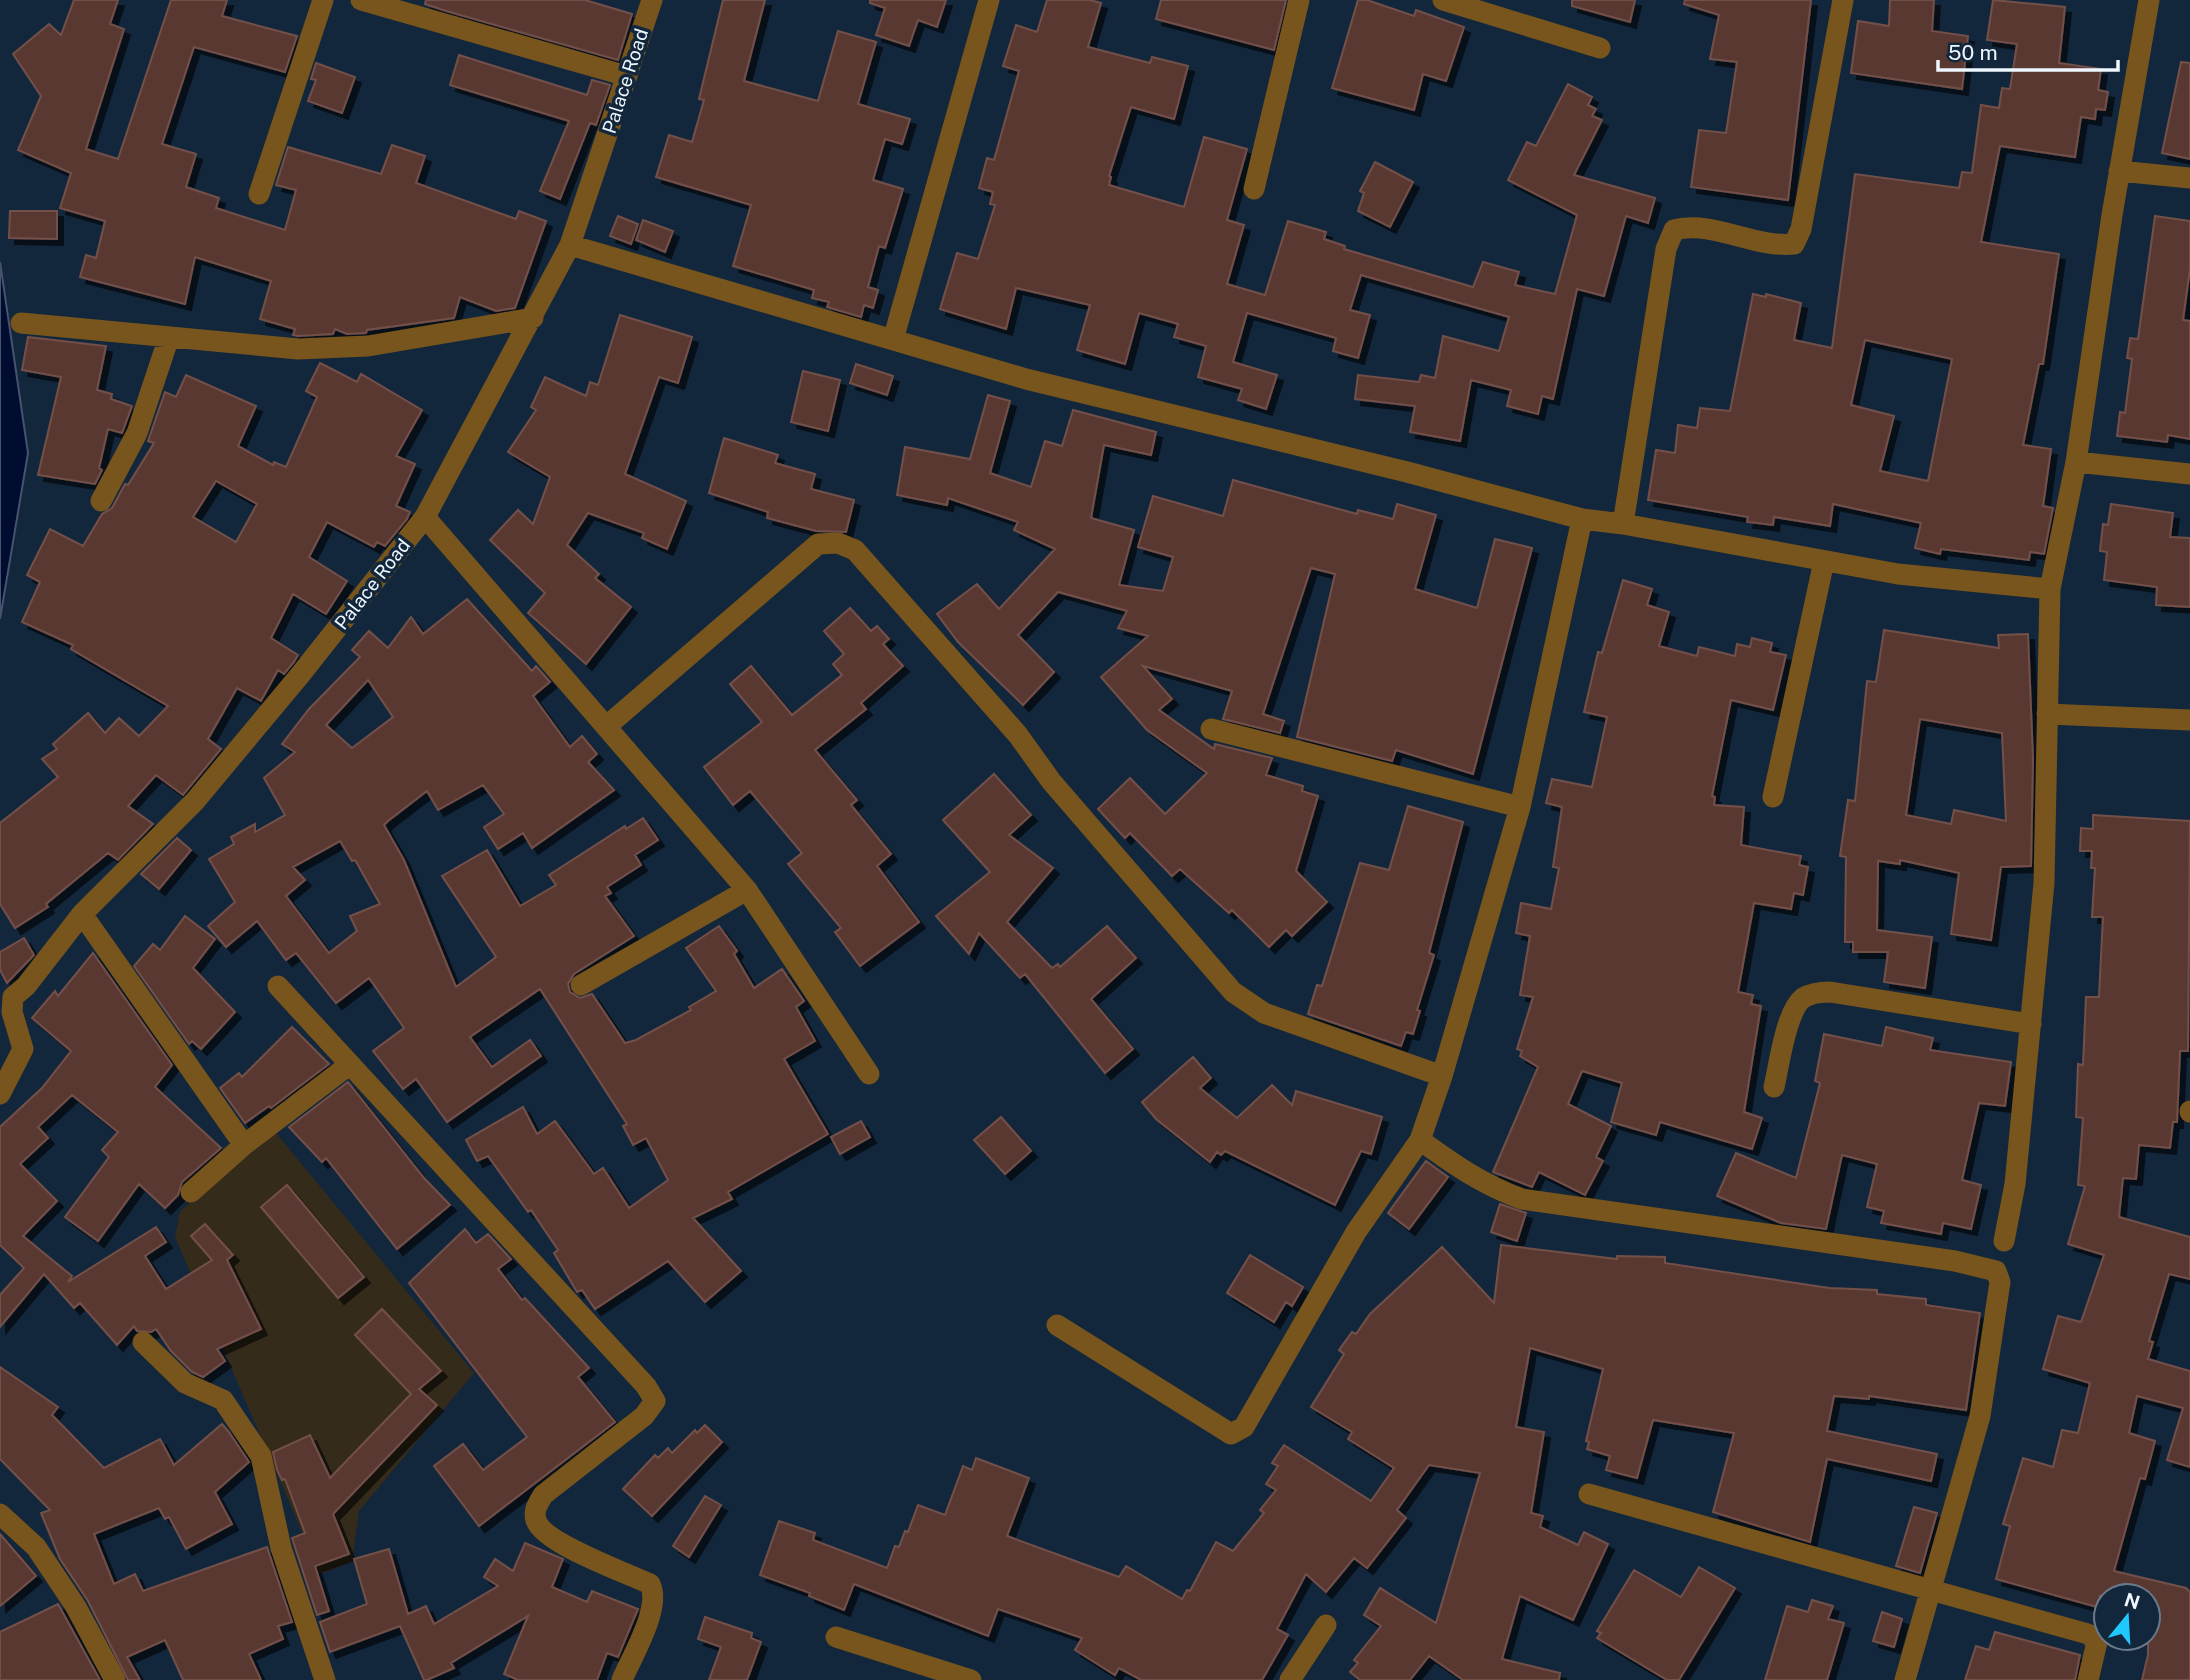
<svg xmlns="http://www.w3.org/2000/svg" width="2190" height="1680" font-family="'Public Sans',sans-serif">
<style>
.education{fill:#352b1b}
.water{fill:#000c30;stroke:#47526e;stroke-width:2}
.building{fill:#5a3932;stroke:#735049;stroke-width:2;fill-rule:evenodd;filter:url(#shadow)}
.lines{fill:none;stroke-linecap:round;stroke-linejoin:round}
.street{stroke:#78551c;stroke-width:21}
.labels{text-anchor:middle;stroke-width:7;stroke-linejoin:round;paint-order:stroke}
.street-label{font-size:19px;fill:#eef6fe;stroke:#12273c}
</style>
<defs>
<filter id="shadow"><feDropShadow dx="6" dy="6" stdDeviation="0" flood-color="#0009"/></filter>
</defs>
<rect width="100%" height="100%" fill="#12273c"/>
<!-- education -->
<path class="education" d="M276,1133L474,1373L359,1511L352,1562L320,1574L175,1237L180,1211Z"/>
<!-- water -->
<path class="water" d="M0,262L28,453L0,619Z"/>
<!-- building -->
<path class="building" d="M74,0H118L110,24L124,29L86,149L118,159L171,0H227L222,16L297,36L285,72L194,47L162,144L196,154L186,187L219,198L216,208L285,230L296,190L276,185L288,147L381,174L392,145L425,156L416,183L516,219L519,211L546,221L515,308L496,311L460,297L454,318L367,330L366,333L347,334L335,329L333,334L298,336L293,335L295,329L260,319L271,281L195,257L185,304L80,277L86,255L96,258L105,221L60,208L71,173L18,150L41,96L13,54L49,24L61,35Z
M426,0H585L632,14L618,60L446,11L425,4Z
M723,0H765L744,81L818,101L838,31L876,42L858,104L910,119L902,144L885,139L873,180L903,189L885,248L879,246L868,287L878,290L873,308L864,305L861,317L827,307L829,302L812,298L814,290L733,266L751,205L656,177L669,135L692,142L704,100L699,99Z
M870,0H946L937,27L918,20L909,46L876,35L885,8L870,3Z
M1047,0H1090L1101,3L1088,47L1150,63L1152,57L1188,66L1174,119L1131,107L1109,176L1111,177L1109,185L1184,207L1204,137L1247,149L1227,220L1244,225L1227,284L1265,295L1288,221L1326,232L1324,239L1345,246L1344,249L1473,287L1483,262L1519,272L1515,285L1555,294L1577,215L1508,180L1527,142L1536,146L1568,84L1592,97L1588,105L1596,109L1592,116L1602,120L1574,175L1655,198L1648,223L1626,216L1604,296L1577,289L1553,399L1542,396L1538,414L1507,406L1511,390L1471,380L1460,441L1410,432L1415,406L1355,399L1358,375L1419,382L1421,375L1435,378L1443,336L1499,351L1509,317L1361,275L1350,310L1370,315L1358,358L1333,351L1336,338L1247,313L1233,362L1277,375L1266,409L1238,400L1242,389L1198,377L1206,346L1174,337L1178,324L1139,313L1125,364L1077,350L1090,305L1016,288L1006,329L940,309L957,253L978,259L995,205L990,204L993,192L979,188L987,158L994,160L1019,71L1003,66L1016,25L1037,32Z
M1161,0H1286L1274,50L1156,19Z
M1358,0H1367L1414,16L1416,10L1464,27L1446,81L1423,74L1414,110L1332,88Z
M1572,0H1635L1630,22L1572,6Z
M1685,0H1811L1788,200L1691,187L1699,130L1726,133L1737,62L1710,59L1719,15L1684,4Z
M1890,0H1934L1932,31L1968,36L1962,89L1851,73L1858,21L1889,26Z
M1993,0L2065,7L2059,63L2101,69L2098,90L2108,92L2105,110L2096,109L2095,119L2081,117L2075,157L2000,146L1981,242L2059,254L2043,364H2039L2023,445L2051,449L2043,506L2053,508L2044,554L2030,552L2029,560L1941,549L1940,554L1915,548L1921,523L1833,504L1830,526L1774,517L1773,525L1747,522L1748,517L1648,500L1656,450L1675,453L1678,425L1697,428L1700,408L1730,411L1753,294L1766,297V294L1801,303L1794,340L1832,348L1855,174L1959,188L1962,172L1972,173L1981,105L1999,108L2002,88L2010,89L2017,44L1987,40ZM1865,340L1952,359L1928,481L1880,471L1894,416L1851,405Z
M459,55L587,95L592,80L610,85L596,125L590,123L560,199L540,191L569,121L450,85Z
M2181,62L2190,63V159L2162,153Z
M316,63L355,77L342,113L308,101L316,80L311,79Z
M1375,162L1413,182L1390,227L1358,211L1364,193L1360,191Z
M10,211H57V239L9,238Z
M618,216L638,224L631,244L610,236Z
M2155,216L2190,221V269L2183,320L2190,321V439L2168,435L2167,442L2117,436L2120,412L2125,413L2132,359L2127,358L2130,338L2138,339Z
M643,220L673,231L665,252L636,240Z
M620,315L692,337L678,383L659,377L625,474L686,501L667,549L642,538L644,533L588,513L567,545L599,574L595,578L631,607L586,664L528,613L545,593L490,540L518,510L533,524L550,477L508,452L536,410L531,407L545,377L586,396L590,382L598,385Z
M28,337L106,346L97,390L112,394L111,399L132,406L122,433L108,429L99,468L102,470L95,484L38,475L61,377L22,370Z
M320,363L357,382L361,374L422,410L396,456L415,464L396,506L410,512L407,519L385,546L377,542L374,547L327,522L309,557L347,581L326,614L293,594L271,638L298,655L294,662L284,674L278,670L261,701L237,688L208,739L221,749L183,795L156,775L128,806L153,824L118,860L108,853L46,904L48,907L15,928L0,904V823L58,777L42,759L57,749L53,744L88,713L105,733L119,718L139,736L168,706L71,649L73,645L22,622L40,582L27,575L50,529L83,546L102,514L112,508L125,484L128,485L154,443L148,441L165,392L176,397L186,375L256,406L238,446L273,465L274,462L286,467L317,397L306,391ZM216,481L257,504L236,542L193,517Z
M856,364L893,376L887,395L850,383Z
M803,371L840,380L828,431L791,422Z
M988,395L1010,401L990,473L1031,487L1045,441L1062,446L1073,410L1156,432L1151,455L1104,445L1091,518L1134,530L1119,585L1163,591L1173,557L1138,547L1153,496L1223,516L1233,480L1357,514L1358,510L1393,519L1397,504L1436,515L1415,589L1477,608L1495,539L1532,548L1473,774L1396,750L1392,761L1297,737L1335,574L1311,568L1263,714L1284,721L1280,733L1223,719L1232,691L1143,666L1172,699L1159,710L1214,749L1215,744L1272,758L1266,775L1303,786L1302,791L1318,796L1296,871L1327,902L1292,936L1286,930L1269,947L1232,910L1229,913L1180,869L1172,876L1130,833L1125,838L1098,809L1130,778L1165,814L1207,773L1147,730L1101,677L1148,636L1118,628L1127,611L1058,592L1018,635L1054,672L1023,705L958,642L937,614L977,584L999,609L1055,549L1014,530L1018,522L948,498L947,505L897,495L905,447L970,459Z
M724,438L778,455L775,463L815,474L811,489L854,500L846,532L816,531L767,518L768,512L709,493Z
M2111,504L2173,513L2170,537L2190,538V607L2156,605L2157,587L2104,580L2107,552L2100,551L2103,524L2108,525Z
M1623,580L1652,589L1647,605L1669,612L1659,646L1697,656L1699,647L1735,656L1737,644L1750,647L1752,638L1772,643L1770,652L1786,655L1773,710L1731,700L1712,796L1715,797L1714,805L1744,807L1741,845L1801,856L1799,865L1808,867L1803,895L1794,893L1791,909L1754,903L1738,992L1753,995L1751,1004L1761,1006L1744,1112L1762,1118L1752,1149L1660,1122L1656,1135L1611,1122L1622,1083L1582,1071L1568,1104L1611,1126L1596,1157L1603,1161L1585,1195L1539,1172L1532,1187L1493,1172L1538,1067L1520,1056L1522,1051L1517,1049L1533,997L1520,995L1530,936L1516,933L1521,903L1551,909L1559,868L1553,867L1562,807L1546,803L1552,779L1592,787L1607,717L1584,712L1598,652L1602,653Z
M467,599L532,671L536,666L550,682L533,696L570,747L582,736L597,754L588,762L614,790L532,848L523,833L498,849L484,827L504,814L483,785L438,810L427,791L388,821L384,825L404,860L456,987L496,957L442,876L487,850L520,906L556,885L549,875L625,826L626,829L643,818L658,840L635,855L641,865L607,887L611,893L605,896L634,936L574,974L568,984L570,992L580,998L592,994L625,1043L636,1040L691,1010L689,1007L716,991L686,948L719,926L737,951L734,954L754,988L782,969L804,1001L796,1007L815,1041L784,1059L828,1134L728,1192L732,1199L693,1218L741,1271L705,1302L668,1261L595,1309L582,1290L577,1292L554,1253L558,1250L531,1210L528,1212L488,1156L477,1161L466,1140L523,1107L537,1134L555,1121L594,1174L603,1168L629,1208L668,1180L646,1138L633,1145L623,1126L627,1124L540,989L470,1037L492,1067L530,1040L541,1056L447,1122L416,1079L403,1089L373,1051L404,1028L369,978L336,1003L296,953L286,960L257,921L226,947L208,926L235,902L209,859L234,844L231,837L255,824V832L285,815L264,778L295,752L282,744L309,709L360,657L352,650L369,631L388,648L411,617L423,634ZM368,680L393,717L352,748L326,725ZM340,841L352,861L355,860L380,904L350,916L357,931L329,953L286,896L305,880L293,867Z
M850,608L871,631L877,626L889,639L883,644L903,666L861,703L866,709L815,750L857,800L851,805L891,854L877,866L919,922L860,966L835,932L841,928L788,864L802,853L750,791L733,805L704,767L762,722L730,684L751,666L792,715L842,675L833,664L844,654L824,631Z
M1884,630L1999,648L1998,635L2028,634L2033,759L2031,866L2001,867L1991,940L1951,934L1959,873L1900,860V864L1878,861L1877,930L1932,937L1925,988L1884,982L1888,952H1853V942H1845L1846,857L1840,856L1848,800L1855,801L1867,681L1876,682ZM1920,719L2002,733L2006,821L1954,810L1951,824L1906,815Z
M994,774L1031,815L1009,835L1053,868L1007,922L1052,968L1058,964L1060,967L1107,926L1136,958L1091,999L1133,1049L1105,1073L1025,974L1020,978L979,933L969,954L936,916L990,872L943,820Z
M1408,806L1463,822L1429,953L1434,955L1417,1010L1420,1011L1413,1034L1406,1032L1401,1046L1308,1014L1317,985L1322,986L1360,863L1389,870Z
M2093,815L2190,821L2188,1051H2180L2177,1122H2173L2170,1148L2139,1145L2136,1179L2123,1178L2119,1217L2190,1237V1279L2169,1274L2149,1341L2153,1342L2148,1359L2190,1371V1467L2167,1460L2183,1408L2137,1396L2129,1433L2155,1441L2145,1479L2140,1478L2114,1571L2186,1588L2190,1592V1680H2142L2148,1655V1596H2100L2097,1607L1996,1579L2010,1526L2003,1524L2023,1458L2053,1467L2062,1430L2078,1433L2090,1383L2043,1369L2058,1316L2081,1322L2104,1255L2068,1244L2085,1186L2078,1185L2083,1118L2076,1117L2078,1064L2083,1065L2086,997H2099L2103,917H2092L2095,868H2091L2092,851H2080L2081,828L2093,829Z
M177,838L191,850L159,889L141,874Z
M185,916L215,939L193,968L235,1012L201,1049L192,1041L189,1044L134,966L153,944L160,950Z
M24,938L34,955L7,983L0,970V952Z
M93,953L172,1065L155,1087L221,1148L182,1182L178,1195L165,1208L139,1184L98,1241L65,1217L109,1157L102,1150L118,1132L72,1095L38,1127L48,1138L20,1164L57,1201L23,1236L72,1276L68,1282L156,1227L166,1242L145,1256L166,1289L212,1260L191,1236L205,1224L233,1255L227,1260L261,1329L217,1349L225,1361L203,1377L192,1372L171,1351L156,1329L151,1332L137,1331L134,1326L117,1345L80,1303L74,1308L44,1274L0,1327V1295L24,1268L0,1245V1127L42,1088L71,1051L32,1018L55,991L58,996Z
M292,1027L329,1064L271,1108L269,1106L245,1123L220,1088L239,1073L242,1077Z
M1886,1027L1933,1038L1930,1050L2011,1062L2005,1106L1979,1103L1962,1180L1981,1185L1971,1229L1943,1223L1941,1234L1881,1223L1884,1211L1867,1207L1877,1164L1842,1155L1826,1229L1781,1223L1717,1196L1736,1153L1796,1178L1820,1083L1815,1081L1824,1034L1882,1046Z
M1193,1057L1211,1078L1200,1088L1237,1118L1272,1085L1292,1105L1296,1091L1382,1117L1371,1154L1361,1151L1335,1205L1225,1151L1221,1155L1217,1152L1210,1162L1156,1119L1142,1102Z
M348,1082L424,1178L450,1205L397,1249L326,1158L322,1162L289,1127Z
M1001,1117L1031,1151L1005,1174L974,1140Z
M861,1121L870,1137L840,1154L831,1137Z
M1426,1161L1448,1177L1409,1229L1388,1213Z
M287,1185L364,1277L338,1298L261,1207Z
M1500,1204L1526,1213L1517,1241L1491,1232Z
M465,1229L476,1243L488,1234L511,1259L498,1269L522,1300L525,1298L589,1368L578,1377L615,1422L479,1526L434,1466L463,1444L483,1470L527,1437L409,1283Z
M1501,1245L1617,1259V1256L1665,1257V1263L1829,1288L1877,1290V1294L1926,1299V1305L1980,1313L1966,1410L1869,1396V1399L1834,1396L1827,1431L1937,1454L1931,1481L1827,1459L1810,1542L1713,1512L1734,1433L1653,1420L1637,1478L1606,1470L1610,1456L1587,1449L1589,1442L1586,1441L1603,1369L1530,1348L1516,1427L1544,1432L1531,1513L1543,1516L1540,1527L1578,1545L1584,1532L1608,1544L1573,1620L1520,1596L1502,1659L1560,1673L1559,1680H1463L1429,1656L1410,1680H1360L1350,1672L1358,1663L1354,1660L1381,1626L1364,1615L1380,1588L1436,1623L1480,1473L1429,1465L1397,1510L1406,1518L1367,1568L1354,1558L1326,1592L1306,1574L1277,1629L1288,1635L1262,1680H1141L1119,1668L1115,1675L1075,1650L1082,1638L998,1609L988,1636L854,1584L844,1610L809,1596L810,1593L760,1575L779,1521L815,1533L813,1540L887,1568L895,1546L899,1547L905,1531L908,1532L918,1505L945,1515L963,1466L972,1470L976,1458L1029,1478L1007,1536L1119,1577L1126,1566L1182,1599L1187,1590L1190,1591L1216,1542L1233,1551L1264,1513L1260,1510L1276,1490L1266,1484L1278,1466L1272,1463L1284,1445L1371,1501L1394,1468L1348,1439L1352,1432L1311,1407L1344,1354L1339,1350L1352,1332L1356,1334L1370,1314L1442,1247L1494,1303Z
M1250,1255L1303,1287L1292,1306L1286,1302L1274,1322L1227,1293Z
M382,1309L441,1371L419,1389L437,1405L333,1514L349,1554L315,1566L329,1611L317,1615L292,1538L305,1533L285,1479L282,1480L277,1470L273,1452L310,1435L330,1478L411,1394L355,1335Z
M0,1367L58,1407L52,1415L104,1468L160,1439L174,1465L222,1424L229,1432L249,1462L215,1492L232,1524L186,1549L169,1517L165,1519L159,1508L94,1534L114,1584L135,1574L143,1591L267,1547L292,1622L278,1626L283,1639L249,1654L261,1680H183L165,1640L127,1657L140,1680H128L88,1601L60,1559L41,1513L50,1510L0,1459Z
M705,1425L722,1442L652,1516L623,1489L655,1455L658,1458L668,1448L672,1453L695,1430L697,1433Z
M705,1496L721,1505L689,1557L673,1546Z
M1914,1507L1937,1513L1920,1573L1896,1566Z
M0,1534L36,1576L0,1606Z
M525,1543L563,1559L552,1587L587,1602L592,1591L638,1609L618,1657L607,1653L597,1680H518L504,1674L528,1616L451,1663L454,1668L427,1680H424L400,1626L330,1652L320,1622L367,1604L354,1559L389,1549L408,1614L426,1606L434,1624L498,1586L484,1577L495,1559L513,1571Z
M1699,1567L1735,1588L1679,1680H1667L1597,1638L1601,1633L1597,1631L1634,1570L1681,1597Z
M1812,1600L1833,1606L1828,1619L1844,1623L1827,1680H1765L1787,1606L1808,1612Z
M58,1604L100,1680H0V1632Z
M1882,1612L1902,1619L1894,1647L1873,1641Z
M705,1617L752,1633L751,1638L761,1642L747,1680H709L721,1647L698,1639Z
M1995,1632L2080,1655L2075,1680H1965L1976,1646L1989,1650Z"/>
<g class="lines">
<!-- street -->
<path class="street" d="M361,0L627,76
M1443,0L1600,48
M2119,171L2190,178
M1254,189L1299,0
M259,194L323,0
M570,245L1026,379L1407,472L1582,519L1623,524L1898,574L2050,589
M21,323L298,349L368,346L533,318
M893,340L989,0
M2076,462L2190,474
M101,501L137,433L169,337
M425,517L747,890L869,1074
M1623,524L1666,249L1674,230C1714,220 1753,248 1794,244L1801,229L1843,0
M2047,714L2190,720
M608,725L818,544L838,543L855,550L1018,735L1051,781L1233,992L1264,1013L1442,1076
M1211,729L1520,807
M1773,797L1824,561
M82,914L244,1145
M581,985L747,890
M278,986L646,1386L655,1401L644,1416L543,1495C538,1504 533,1510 536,1520C542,1543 627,1573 650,1584C662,1607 632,1656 622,1680
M1774,1087C1779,1066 1786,1011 1803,998C1811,993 1821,992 1830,992L2031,1024
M0,1094L23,1049L12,1012L13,997L26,986L82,914L195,801L300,675L425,517L570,245L652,0
M2190,1112V1111
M1420,1140C1453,1164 1483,1185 1522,1199L1955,1261L1996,1271L2000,1282L1980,1416L1905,1680
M191,1192L244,1145L349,1065
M2004,1241L2015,1184L2044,883L2050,589L2076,462L2112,215L2149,0
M1057,1325L1231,1434L1244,1427L1356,1232L1420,1140L1442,1076L1520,807L1582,519
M143,1342L185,1383L223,1400L261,1456L281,1548L325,1680
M1589,1494L2088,1634L2097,1642L2088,1680
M0,1514L36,1547L76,1607L115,1680
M836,1637L971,1680
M1290,1680L1326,1625"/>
</g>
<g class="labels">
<!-- street labels -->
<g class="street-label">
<text transform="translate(625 81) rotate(-72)" y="7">Palace Road</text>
<text transform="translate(372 584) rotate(-52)" y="7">Palace Road</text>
</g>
</g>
<!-- north arrow -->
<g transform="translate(2127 1617) rotate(18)"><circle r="33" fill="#12273c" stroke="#6a7a8a" stroke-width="2"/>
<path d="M0-5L12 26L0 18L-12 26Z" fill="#1fc9fd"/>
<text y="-10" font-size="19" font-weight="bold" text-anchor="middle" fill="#eef6fe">N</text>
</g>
<!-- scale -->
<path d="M1938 60v10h180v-10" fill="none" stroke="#eef6fe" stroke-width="3.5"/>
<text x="1948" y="60" font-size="21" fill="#eef6fe" stroke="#12273c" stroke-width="5" paint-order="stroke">50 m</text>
</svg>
